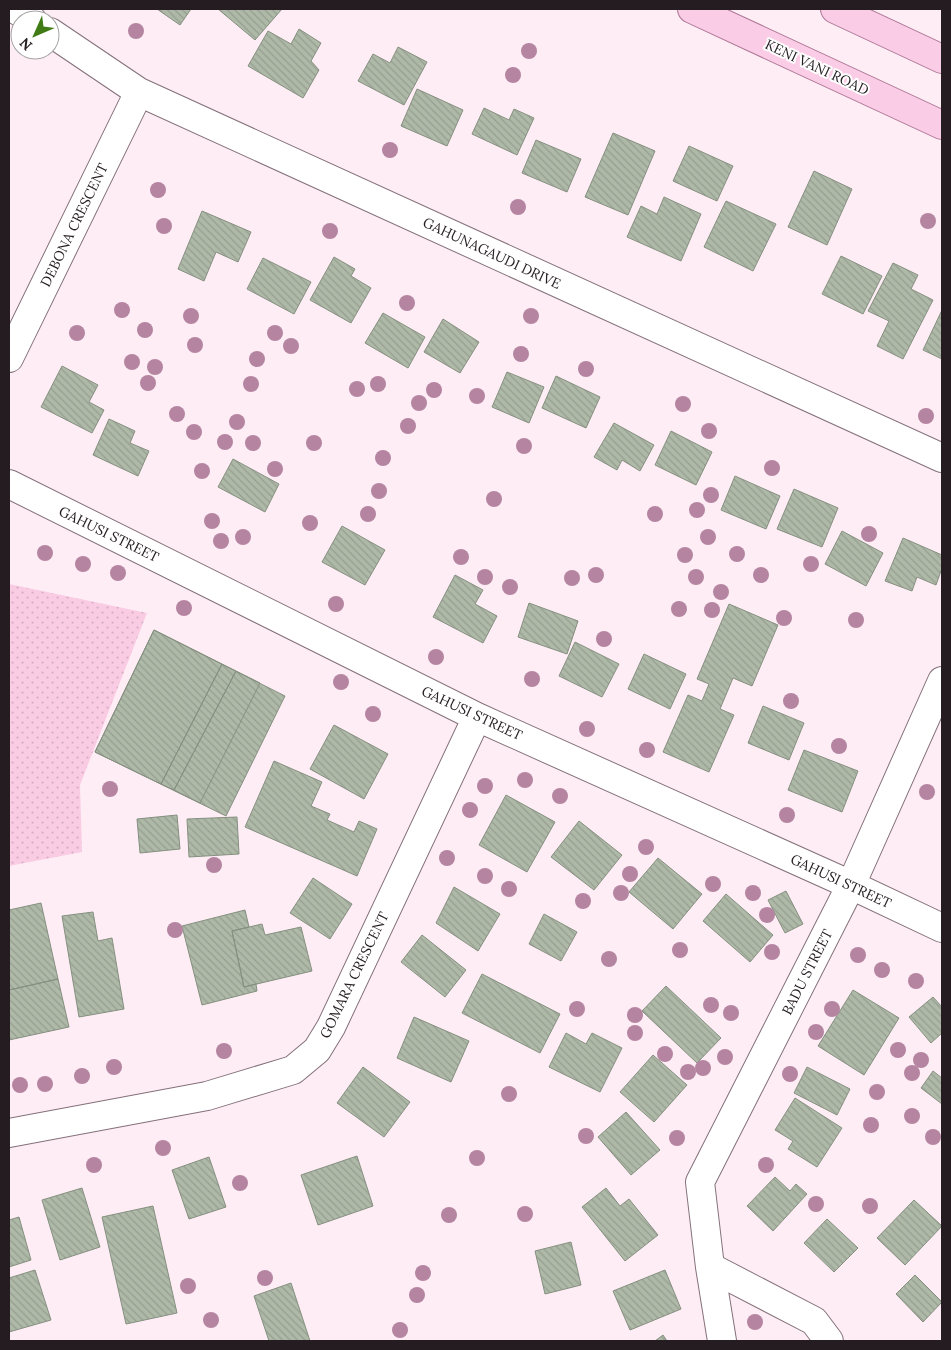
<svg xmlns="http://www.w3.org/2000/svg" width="951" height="1350" font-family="Lora,serif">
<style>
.park{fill:url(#park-dots)}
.building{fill:url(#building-back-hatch);stroke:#859080}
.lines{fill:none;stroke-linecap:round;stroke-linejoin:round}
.minor-casing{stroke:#84717b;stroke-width:30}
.major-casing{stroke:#ae7896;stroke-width:30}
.minor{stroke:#fff;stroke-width:28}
.major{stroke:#fbcce6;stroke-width:28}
.tree{fill:#b584a1}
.labels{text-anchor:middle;stroke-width:4;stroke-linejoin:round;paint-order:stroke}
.street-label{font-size:14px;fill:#241c20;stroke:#fff}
</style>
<defs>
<pattern id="park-dots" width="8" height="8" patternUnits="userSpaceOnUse" patternTransform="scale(1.25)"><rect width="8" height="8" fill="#facce4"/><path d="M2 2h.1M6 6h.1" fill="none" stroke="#d6afc3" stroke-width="1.8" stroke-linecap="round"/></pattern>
<pattern id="building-back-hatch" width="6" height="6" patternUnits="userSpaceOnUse" patternTransform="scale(1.25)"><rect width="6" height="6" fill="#aeb9a8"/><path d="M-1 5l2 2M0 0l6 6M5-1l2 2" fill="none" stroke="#969e90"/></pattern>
</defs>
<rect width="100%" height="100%" fill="#feedf5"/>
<!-- park -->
<path class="park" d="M9,584L147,613L80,785L82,852L9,866Z"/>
<!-- building -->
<path class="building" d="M157,9H191L180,25Z
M218,9H282L255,40Z
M299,29L321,43L311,61L319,70L303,98L248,66L268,31L291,44Z
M398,47L427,62L404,105L358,81L373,54L390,63Z
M417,89L463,110L447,146L401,126Z
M484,108L509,120L514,109L534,118L517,155L472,134Z
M613,133L655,151L628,215L585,197Z
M536,140L581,159L567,192L522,173Z
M689,146L733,166L717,201L673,181Z
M814,171L852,189L827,245L788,227Z
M664,197L701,214L681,261L627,237L641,206L657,214Z
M726,201L776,224L753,271L704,247Z
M202,211L251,232L238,262L216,252L204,281L178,269Z
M841,256L882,276L863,314L822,294Z
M334,257L355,269L351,276L371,288L351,323L310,300Z
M263,258L311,282L294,314L247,289Z
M893,263L918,275L911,289L933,300L903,359L877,346L889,321L868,311Z
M942,310V359L923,350Z
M383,313L425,337L408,368L365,343Z
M443,319L479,342L460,373L424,352Z
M62,366L98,385L89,402L104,410L92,433L41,407Z
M507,372L544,387L529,423L492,407Z
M556,376L600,397L586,428L542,408Z
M109,419L135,431L130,443L149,451L138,476L93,455Z
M614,423L654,445L640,471L622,460L617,470L594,457Z
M671,431L712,452L696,485L655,465Z
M233,459L279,484L265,512L218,487Z
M735,476L780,496L766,529L721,510Z
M794,489L838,508L822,547L777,529Z
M342,526L385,550L365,585L322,562Z
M842,531L883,553L866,586L825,564Z
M903,538L942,555V568L936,585L917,577L912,591L885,581Z
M455,575L483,590L475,604L497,616L483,643L433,617Z
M529,603L578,621L567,654L518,637Z
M729,604L778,625L752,686L733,678L720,709L734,715L709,772L663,752L688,695L702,701L709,684L697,679Z
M154,630L285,696L226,816L95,752Z
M154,630L222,664L161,784L95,752Z
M575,642L619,664L602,697L559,676Z
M644,654L686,674L670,709L628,689Z
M222,664L236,671L174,790L161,784Z
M236,671L260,683L200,803L174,790Z
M763,706L804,723L789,760L748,743Z
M334,725L388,754L364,799L310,769Z
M804,750L858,771L842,812L788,790Z
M274,761L322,782L311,806L330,814L327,820L354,832L359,821L377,829L357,876L245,827Z
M506,795L555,822L527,872L479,845Z
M177,815L180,849L140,853L137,819Z
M237,817L239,854L189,857L187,819Z
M579,821L622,855L594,890L551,857Z
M658,858L702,894L673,929L629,892Z
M313,878L352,904L330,939L290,913Z
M454,887L500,914L478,951L436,923Z
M786,891L803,924L785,933L768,900Z
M726,894L773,935L750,962L703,921Z
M41,903L58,979L9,990V910Z
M245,910L249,927L232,931L244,987L256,984L257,991L202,1005L182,926Z
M93,912L98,941L112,938L124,1009L79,1017L62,916Z
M544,914L577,932L561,961L529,944Z
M262,924L265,935L301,927L312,971L244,987L232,931Z
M422,935L466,970L445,997L401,962Z
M482,974L560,1014L540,1053L462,1013Z
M58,979L69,1027L9,1040V990Z
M666,986L721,1038L697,1063L642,1011Z
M853,990L899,1018L864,1075L818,1046Z
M933,997L942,1007V1033L931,1043L909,1017Z
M414,1017L469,1041L451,1082L397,1058Z
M566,1033L586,1044L592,1033L622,1048L600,1092L549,1067Z
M653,1055L687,1085L654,1122L620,1092Z
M363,1067L410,1102L384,1137L337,1103Z
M807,1067L850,1089L837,1115L794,1093Z
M933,1071L942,1078V1104L921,1088Z
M795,1098L842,1128L817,1167L788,1149L793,1141L775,1130Z
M626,1112L660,1150L631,1175L598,1137Z
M357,1156L373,1206L318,1225L301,1175Z
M209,1157L226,1207L189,1219L172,1170Z
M775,1177L790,1191L796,1184L807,1194L773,1231L747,1206Z
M82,1188L100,1247L60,1260L42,1200Z
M606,1188L620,1206L629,1199L658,1235L625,1261L582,1207Z
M914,1200L942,1226L905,1265L877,1238Z
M153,1206L177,1313L126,1324L102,1217Z
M19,1217L31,1260L9,1267V1220Z
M827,1219L858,1248L834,1272L804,1243Z
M571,1242L581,1285L545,1294L535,1251Z
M35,1270L51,1320L9,1332V1278Z
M665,1270L681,1309L630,1330L613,1291Z
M915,1275L942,1302L923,1322L896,1294Z
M291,1283L310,1341H269L254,1296Z
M663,1335L667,1341H655Z"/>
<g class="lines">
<defs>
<path id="minor" d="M15,9L32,20
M50,32L139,92L942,458
M9,358L139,92
M9,484L477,717L851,885L942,928
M9,1133L207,1096L293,1070L317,1050L331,1027L477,717
M710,1267L814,1321L829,1341
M722,1341L710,1267L700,1182L851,885L942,681"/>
<path id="major" d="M692,9L942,125
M835,9L942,59"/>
</defs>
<!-- minor casing -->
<use href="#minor" class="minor-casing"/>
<!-- major casing -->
<use href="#major" class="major-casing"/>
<!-- minor -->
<use href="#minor" class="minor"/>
<!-- major -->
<use href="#major" class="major"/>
</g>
<!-- trees -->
<g class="tree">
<circle cx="136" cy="31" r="8"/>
<circle cx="529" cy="51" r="8"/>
<circle cx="513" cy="75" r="8"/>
<circle cx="390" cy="150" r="8"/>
<circle cx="158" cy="190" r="8"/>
<circle cx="518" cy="207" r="8"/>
<circle cx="928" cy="221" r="8"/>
<circle cx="164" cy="226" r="8"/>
<circle cx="330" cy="231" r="8"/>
<circle cx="407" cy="303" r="8"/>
<circle cx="122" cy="310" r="8"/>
<circle cx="191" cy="316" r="8"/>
<circle cx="531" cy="316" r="8"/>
<circle cx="145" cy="330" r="8"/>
<circle cx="77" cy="333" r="8"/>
<circle cx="275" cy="333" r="8"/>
<circle cx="195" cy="345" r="8"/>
<circle cx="291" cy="346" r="8"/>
<circle cx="521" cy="354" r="8"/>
<circle cx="257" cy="359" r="8"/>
<circle cx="132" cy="362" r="8"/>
<circle cx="155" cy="367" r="8"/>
<circle cx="586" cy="369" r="8"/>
<circle cx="148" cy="383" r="8"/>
<circle cx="251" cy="384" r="8"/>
<circle cx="378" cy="384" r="8"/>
<circle cx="357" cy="389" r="8"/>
<circle cx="434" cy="390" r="8"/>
<circle cx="477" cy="396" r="8"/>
<circle cx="419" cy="403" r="8"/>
<circle cx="683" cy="404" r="8"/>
<circle cx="177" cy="414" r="8"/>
<circle cx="926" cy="416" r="8"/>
<circle cx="237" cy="422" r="8"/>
<circle cx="408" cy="426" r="8"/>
<circle cx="709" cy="431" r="8"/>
<circle cx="194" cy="432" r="8"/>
<circle cx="225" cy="442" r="8"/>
<circle cx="253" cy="443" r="8"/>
<circle cx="314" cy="443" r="8"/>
<circle cx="524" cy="446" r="8"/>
<circle cx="383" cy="458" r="8"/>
<circle cx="772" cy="468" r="8"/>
<circle cx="275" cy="469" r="8"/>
<circle cx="202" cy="471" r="8"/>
<circle cx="379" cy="491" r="8"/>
<circle cx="711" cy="495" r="8"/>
<circle cx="494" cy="499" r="8"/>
<circle cx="697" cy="510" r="8"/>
<circle cx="368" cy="514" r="8"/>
<circle cx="655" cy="514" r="8"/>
<circle cx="212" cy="521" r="8"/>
<circle cx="310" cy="523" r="8"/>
<circle cx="869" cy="534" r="8"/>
<circle cx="243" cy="537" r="8"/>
<circle cx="708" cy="537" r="8"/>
<circle cx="221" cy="541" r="8"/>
<circle cx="45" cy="553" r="8"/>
<circle cx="737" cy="554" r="8"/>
<circle cx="685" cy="555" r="8"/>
<circle cx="461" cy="557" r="8"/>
<circle cx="83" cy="564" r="8"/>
<circle cx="811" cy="564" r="8"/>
<circle cx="118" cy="573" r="8"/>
<circle cx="596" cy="575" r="8"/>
<circle cx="761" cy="575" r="8"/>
<circle cx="485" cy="577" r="8"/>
<circle cx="696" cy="577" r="8"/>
<circle cx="572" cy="578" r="8"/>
<circle cx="510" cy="587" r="8"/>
<circle cx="721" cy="592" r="8"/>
<circle cx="336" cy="604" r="8"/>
<circle cx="184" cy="608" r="8"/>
<circle cx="679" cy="609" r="8"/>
<circle cx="712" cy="610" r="8"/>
<circle cx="784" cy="618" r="8"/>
<circle cx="856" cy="620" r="8"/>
<circle cx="604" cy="639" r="8"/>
<circle cx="436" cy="657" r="8"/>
<circle cx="532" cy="679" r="8"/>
<circle cx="341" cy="682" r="8"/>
<circle cx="791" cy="701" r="8"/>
<circle cx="373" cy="714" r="8"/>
<circle cx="587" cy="729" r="8"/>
<circle cx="839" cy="746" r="8"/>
<circle cx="647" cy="750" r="8"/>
<circle cx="525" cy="780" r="8"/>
<circle cx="485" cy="786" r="8"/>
<circle cx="110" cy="789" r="8"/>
<circle cx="927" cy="792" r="8"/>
<circle cx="560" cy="796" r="8"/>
<circle cx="470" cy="810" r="8"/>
<circle cx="787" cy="815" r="8"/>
<circle cx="646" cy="847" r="8"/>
<circle cx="447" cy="858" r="8"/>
<circle cx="214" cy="865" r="8"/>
<circle cx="630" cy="874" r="8"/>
<circle cx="485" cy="876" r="8"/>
<circle cx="713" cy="884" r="8"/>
<circle cx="509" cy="889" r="8"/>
<circle cx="621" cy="893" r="8"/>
<circle cx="753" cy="893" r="8"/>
<circle cx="583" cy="901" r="8"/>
<circle cx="767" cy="915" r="8"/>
<circle cx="175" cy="930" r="8"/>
<circle cx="680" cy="950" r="8"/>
<circle cx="772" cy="952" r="8"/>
<circle cx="858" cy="955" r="8"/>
<circle cx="609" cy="959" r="8"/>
<circle cx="882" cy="970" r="8"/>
<circle cx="916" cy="981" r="8"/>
<circle cx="711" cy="1005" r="8"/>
<circle cx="577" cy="1009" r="8"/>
<circle cx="832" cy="1009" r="8"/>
<circle cx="731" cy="1013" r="8"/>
<circle cx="635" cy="1015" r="8"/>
<circle cx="816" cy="1032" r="8"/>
<circle cx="635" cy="1033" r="8"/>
<circle cx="898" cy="1050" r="8"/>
<circle cx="224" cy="1051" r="8"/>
<circle cx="665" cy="1054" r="8"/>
<circle cx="725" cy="1057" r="8"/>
<circle cx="921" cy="1060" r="8"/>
<circle cx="114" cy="1067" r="8"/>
<circle cx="703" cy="1068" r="8"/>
<circle cx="688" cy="1072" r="8"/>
<circle cx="912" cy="1073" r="8"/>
<circle cx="790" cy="1074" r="8"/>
<circle cx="82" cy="1076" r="8"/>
<circle cx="45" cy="1084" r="8"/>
<circle cx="20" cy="1085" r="8"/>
<circle cx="877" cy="1092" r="8"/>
<circle cx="509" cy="1094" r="8"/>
<circle cx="912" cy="1116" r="8"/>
<circle cx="871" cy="1125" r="8"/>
<circle cx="586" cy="1136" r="8"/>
<circle cx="933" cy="1137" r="8"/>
<circle cx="677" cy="1138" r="8"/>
<circle cx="163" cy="1148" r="8"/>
<circle cx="477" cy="1158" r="8"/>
<circle cx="94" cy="1165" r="8"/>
<circle cx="766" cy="1165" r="8"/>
<circle cx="240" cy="1183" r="8"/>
<circle cx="816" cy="1204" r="8"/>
<circle cx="870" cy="1206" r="8"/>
<circle cx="525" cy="1214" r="8"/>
<circle cx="449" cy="1215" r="8"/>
<circle cx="423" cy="1273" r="8"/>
<circle cx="265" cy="1278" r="8"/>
<circle cx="188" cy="1286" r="8"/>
<circle cx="417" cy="1295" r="8"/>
<circle cx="211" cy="1320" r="8"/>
<circle cx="755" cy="1322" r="8"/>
<circle cx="400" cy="1330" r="8"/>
</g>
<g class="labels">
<!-- street labels -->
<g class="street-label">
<text transform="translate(817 67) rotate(25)" y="5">KENI VANI ROAD</text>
<text transform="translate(74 225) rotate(-64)" y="5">DEBONA CRESCENT</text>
<text transform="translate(492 253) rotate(25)" y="5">GAHUNAGAUDI DRIVE</text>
<text transform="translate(109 534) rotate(26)" y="5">GAHUSI STREET</text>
<text transform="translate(472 713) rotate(25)" y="5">GAHUSI STREET</text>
<text transform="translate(841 881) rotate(25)" y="5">GAHUSI STREET</text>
<text transform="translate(807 972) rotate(-63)" y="5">BADU STREET</text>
<text transform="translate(354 975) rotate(-64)" y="5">GOMARA CRESCENT</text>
</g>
</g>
<!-- border -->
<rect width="951" height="1350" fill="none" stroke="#241c20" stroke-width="20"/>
<!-- north arrow -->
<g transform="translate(35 35) rotate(225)"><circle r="24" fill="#ffffff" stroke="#a7a4a6"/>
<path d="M0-4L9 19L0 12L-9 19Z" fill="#407b15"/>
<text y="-8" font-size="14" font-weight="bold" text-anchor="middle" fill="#241c20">N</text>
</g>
</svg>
